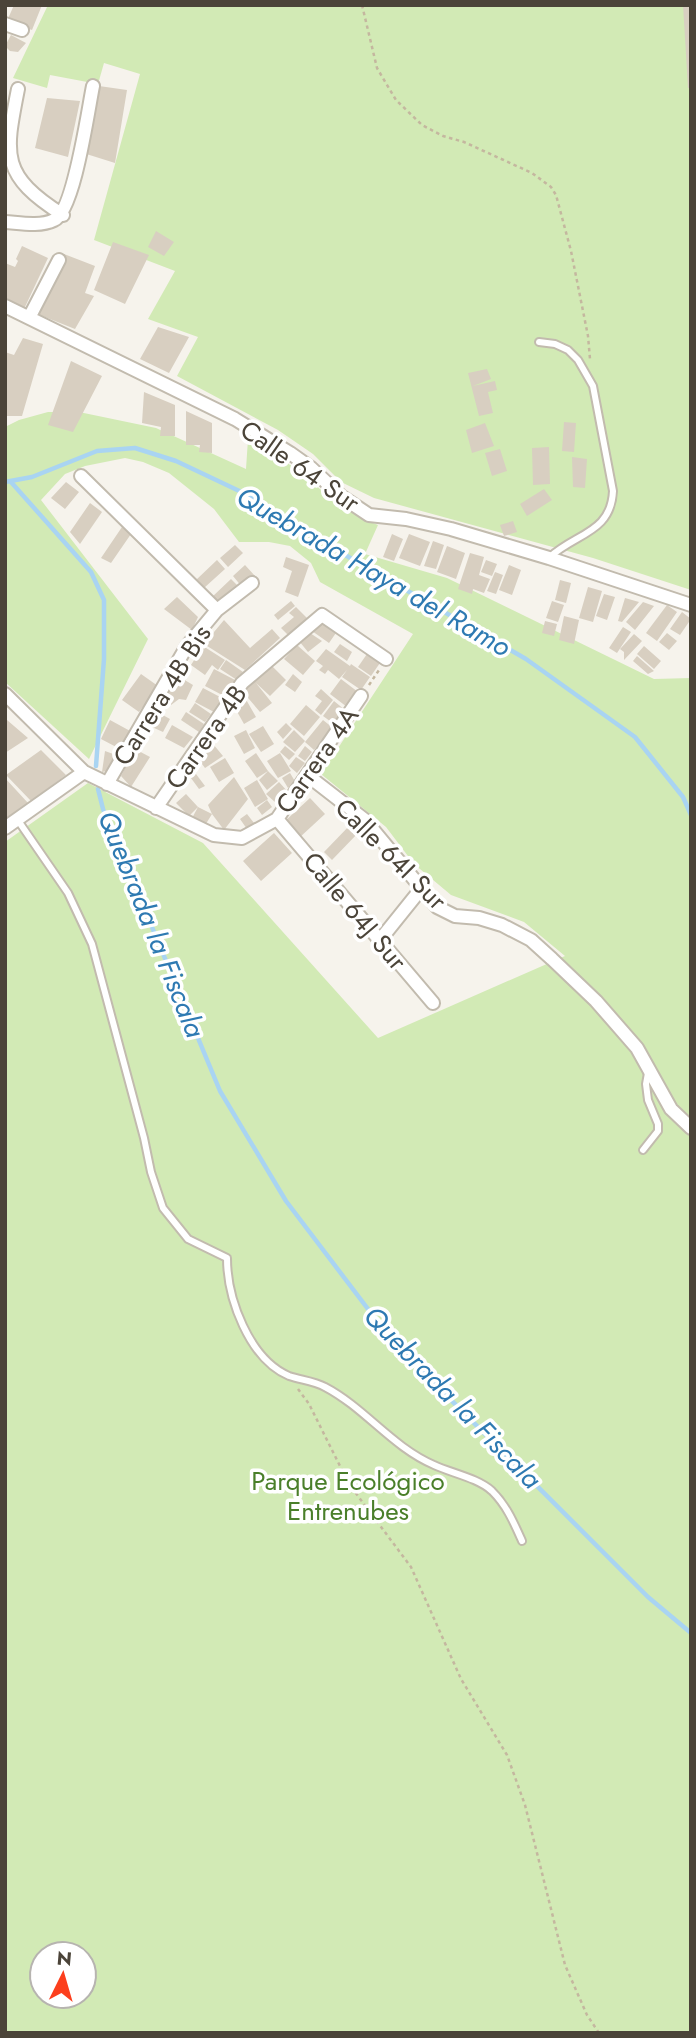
<svg xmlns="http://www.w3.org/2000/svg" width="696" height="2038" font-family="Jost,sans-serif">
<style>
.green{fill:#d2eab5;fill-rule:evenodd}
.lines{fill:none;stroke-linecap:round;stroke-linejoin:round}
.stream{stroke:#a9d4f2;stroke-width:4.5}
.building{fill:#d8cfc1}
.lane-casing{stroke:#c2bbae;stroke-width:10}
.street-casing{stroke:#c2bbae;stroke-width:16}
.path{stroke:#c4b79f;stroke-width:2.5;stroke-dasharray:3.5 3.5;stroke-linecap:butt}
.lane{stroke:#fff;stroke-width:6}
.street{stroke:#fff;stroke-width:12}
.labels{text-anchor:middle;stroke-width:7;stroke-linejoin:round;paint-order:stroke}
.street-label{font-size:26px;fill:#4b4439;stroke:#fff}
.park-label{font-size:26px;fill:#4a7f2a;stroke:#fff}
.water-label{font-size:28px;font-style:italic;fill:#2e7ab2;stroke:#fff}
</style>
<rect width="100%" height="100%" fill="#f6f3ec"/>
<!-- green -->
<path class="green" d="M48,5H691V590L593,558L374,498L341,482L313,454L278,430L177,376L198,337L148,319L175,271L94,240L140,74L104,63L98,84L50,75L47,88L13,78Z
M48,412H79L156,428L246,469L248,439C264,449 281,458 296,469C322,490 346,514 378,525L365,554L447,578L654,679L691,678V2033H5V842L88,783L203,843L378,1038L565,956L524,922L451,895L414,864L386,827L321,774L413,634L320,582L311,563L290,546L269,542H239L214,509L169,473L143,462L125,458L85,466L65,474L41,500L148,639L89,759L5,682V427L19,420ZM42,1954H84V1996H42Z"/>
<g class="lines">
<!-- stream -->
<path class="stream" d="M5,482L32,477L97,451L135,448L176,461L252,497L333,548L526,659L635,737L683,797L691,815
M11,482L91,572L104,600V659L96,766
M98,789L103,809L220,1091L286,1201L393,1342L648,1597L691,1633"/>
</g>
<!-- building -->
<path class="building" d="M14,5H42L32,30L7,21Z
M683,5H691V88H688Z
M11,35L26,43L18,52L10,51L5,46Z
M99,86L127,90L115,163L80,152Z
M47,98L80,101L68,157L35,148Z
M156,231L174,242L164,256L148,247Z
M113,242L149,255L125,304L94,290Z
M22,246L48,258L24,309L5,300V263L15,267L18,261L16,259Z
M64,254L95,266L85,293L94,296L75,329L35,313Z
M158,327L189,337L169,373L140,359Z
M23,338L43,344L22,416H5V352L14,355Z
M71,361L102,376L73,432L48,425Z
M487,369L491,379L473,386L495,381L497,390L488,392L493,413L479,416L468,373Z
M144,392L175,405V436H160L161,427L142,423Z
M186,411L212,423V453L199,452L200,445H186Z
M564,422L576,423L574,452L562,451Z
M485,423L494,446L472,453L466,430Z
M549,447L550,484L533,485L532,448Z
M500,449L507,471L492,476L485,453Z
M572,457L587,459L585,488L573,487Z
M66,482L79,492L65,509L51,498Z
M544,489L552,500L527,516L520,504Z
M90,503L102,512L80,544L70,532Z
M513,521L517,532L504,536L500,525Z
M122,527L131,534L111,563L101,558Z
M392,534L403,539L394,561L383,557Z
M409,534L430,542L420,566L399,558Z
M433,541L444,545L436,569L424,566Z
M235,545L243,553L228,567L220,558Z
M447,546L465,553L456,579L437,572Z
M470,553L484,557L479,575L490,579L484,593L473,589L472,594L458,589Z
M286,557L309,565L298,597L285,592L292,571L283,567Z
M217,560L225,569L204,588L196,580Z
M486,560L497,564L492,576L481,572Z
M245,565L255,576L242,587L233,576Z
M509,565L521,570L512,595L499,590Z
M495,572L503,575L496,594L487,591Z
M231,579L239,587L220,605L212,597Z
M560,580L571,583L566,603L555,600Z
M588,587L602,591L593,622L579,618Z
M604,594L615,597L607,620L596,616Z
M177,597L198,617L192,630L164,609Z
M625,598L639,602L622,622L618,621Z
M291,601L295,606L278,620L274,615Z
M552,601L564,605L558,622L546,618Z
M643,602L654,606L635,630L626,622Z
M667,605L677,612L657,641L646,633Z
M296,607L308,619L289,636L281,628L294,617L289,613Z
M682,612L691,619L680,635L670,629Z
M564,616L579,620L574,644L559,640Z
M321,618L338,630L329,643L312,631Z
M224,620L250,648L272,629L280,638L245,670L204,644Z
M545,621L557,624L554,636L542,633Z
M623,627L631,632L617,653L609,648Z
M310,633L322,641L308,652L299,641Z
M667,633L677,641L669,650L659,642Z
M634,634L642,641L624,660V652L620,649Z
M340,644L352,652L347,661L334,652Z
M297,645L315,661L303,675L284,659Z
M203,646L225,660L218,670L212,665L205,675L191,665Z
M644,646L661,661L654,669L637,654Z
M326,649L350,666L351,664L370,677L361,690L342,677L347,670L339,679L328,670L325,674L319,670L323,666L316,661Z
M369,651L382,660L371,676L358,667Z
M637,656L654,671L648,674L633,661Z
M226,660L243,672L237,680L220,669Z
M272,666L286,680L270,696L256,683L272,703L260,712L243,692Z
M214,669L235,680L226,697L205,686Z
M141,674L158,686L139,712L122,700Z
M293,674L302,682L295,692L285,685Z
M178,676L193,685L186,700L179,699L171,705L164,702Z
M341,679L358,692L347,707L330,694Z
M203,688L222,698L214,712L195,702Z
M321,689L333,700L321,715L315,710L322,701L315,696Z
M244,696L256,717L244,724L235,708Z
M334,701L345,710L334,724L323,716Z
M195,703L211,714L205,722L189,712Z
M306,705L320,717L304,736L290,724Z
M186,712L204,724L199,732L181,720Z
M161,714L170,719L163,732L152,727Z
M7,720L28,738L5,753V721Z
M110,720L132,732L122,750L101,739Z
M323,720L333,728L314,750L305,742Z
M286,723L292,729L283,739L277,732Z
M172,725L193,737L184,748L165,738Z
M263,726L274,744L261,752L249,734Z
M246,730L255,748L244,754L234,736Z
M294,730L305,741L295,752L283,742Z
M213,744L223,756L205,768L196,756Z
M285,746L295,754L289,760L280,752Z
M305,746L312,752L305,761L298,756Z
M135,749L150,757L131,787L121,776Z
M41,750L66,775L31,801L6,775Z
M105,751L116,755L112,770L102,772Z
M256,753L268,771L257,778L245,761Z
M280,753L291,771L278,778L267,761Z
M296,757L305,763L297,773L289,766Z
M225,758L234,773L219,782L210,767Z
M193,770L205,786L199,789L188,774Z
M268,771L278,781L267,790L259,780Z
M290,773L296,783L288,788L282,778Z
M234,777L248,799L224,830L212,814L208,805Z
M5,778L28,803L7,818L5,816Z
M257,780L268,799L255,807L244,788Z
M279,782L288,792L276,803L266,794Z
M186,794L198,807L189,816L176,803Z
M310,798L325,814L299,838L284,822Z
M267,800L272,807L262,815L257,808Z
M198,807L212,814L204,827L191,820Z
M247,814L254,823L247,829L240,819Z
M351,824L359,832L332,860L324,852Z
M274,833L292,853L261,881L243,861Z"/>
<g class="lines">
<defs>
<path id="lane" d="M539,342L555,344L568,350L578,360L593,386L613,491C611,533 576,533 550,557
M17,819L68,893L92,944L144,1138L151,1172L163,1208L188,1239L227,1258C227,1298 249,1359 289,1376C301,1380 314,1381 325,1387C365,1408 392,1447 434,1465C451,1473 478,1478 492,1491C507,1506 514,1523 522,1541
M643,1150L658,1131V1124L648,1100L646,1084L648,1073"/>
<path id="street" d="M5,24L22,30
M18,89C5,155 0,175 63,215
M5,222C20,223 40,227 54,220C74,212 88,110 93,86
M5,306L235,419L290,453L311,468L342,497L369,515L406,519L451,529L549,558L691,605
M30,316L59,260
M81,476L217,610
M5,694L84,772L214,835L242,838L277,819L361,696
M307,775L365,820L437,907L455,916L479,918L502,925L531,940L552,959L596,1001L637,1048L671,1109L691,1128
M107,784L187,646L217,610L252,583
M156,808L242,683L322,615L386,659
M277,819L433,1003
M5,828L84,772
M380,940L421,889"/>
</defs>
<!-- lane casing -->
<use href="#lane" class="lane-casing"/>
<!-- street casing -->
<use href="#street" class="street-casing"/>
<!-- path -->
<path class="path" d="M362,5L377,68L396,100L422,125L443,136L464,142L532,173L551,187L556,195L571,251L588,336L590,359
M369,685L379,670
M298,1389L309,1404L349,1484L411,1567L461,1679L507,1755L525,1805L565,1965L587,2015L599,2033"/>
<!-- lane -->
<use href="#lane" class="lane"/>
<!-- street -->
<use href="#street" class="street"/>
</g>
<g class="labels">
<!-- street labels -->
<g class="street-label">
<text transform="translate(300 466) rotate(35)" y="9">Calle 64 Sur</text>
<text transform="translate(162 695) rotate(-58)" y="9">Carrera 4B Bis</text>
<text transform="translate(206 737) rotate(-55)" y="9">Carrera 4B</text>
<text transform="translate(317 760) rotate(-55)" y="9">Carrera 4A</text>
<text transform="translate(391 854) rotate(45)" y="9">Calle 64I Sur</text>
<text transform="translate(355 911) rotate(50)" y="9">Calle 64J Sur</text>
</g>
<!-- park labels -->
<g class="park-label">
<text x="348" y="1490">Parque Ecológico<tspan x="348" dy="30">Entrenubes</tspan></text>
</g>
<!-- water labels -->
<g class="water-label">
<text transform="translate(374 571) rotate(30)" y="10">Quebrada Haya del Ramo</text>
<text transform="translate(152 924) rotate(68)" y="10">Quebrada la Fiscala</text>
<text transform="translate(453 1397) rotate(46)" y="10">Quebrada la Fiscala</text>
</g>
</g>
<!-- border -->
<rect width="696" height="2038" fill="none" stroke="#4b4439" stroke-width="14"/>
<!-- north arrow -->
<g transform="translate(63 1975) rotate(5)"><circle r="33" fill="#ffffff" stroke="#b7b4b0" stroke-width="2"/>
<path d="M0-5L12 26L0 18L-12 26Z" fill="#fc3f1d"/>
<text y="-10" font-size="19" font-weight="bold" text-anchor="middle" fill="#4b4439">N</text>
</g>
</svg>
